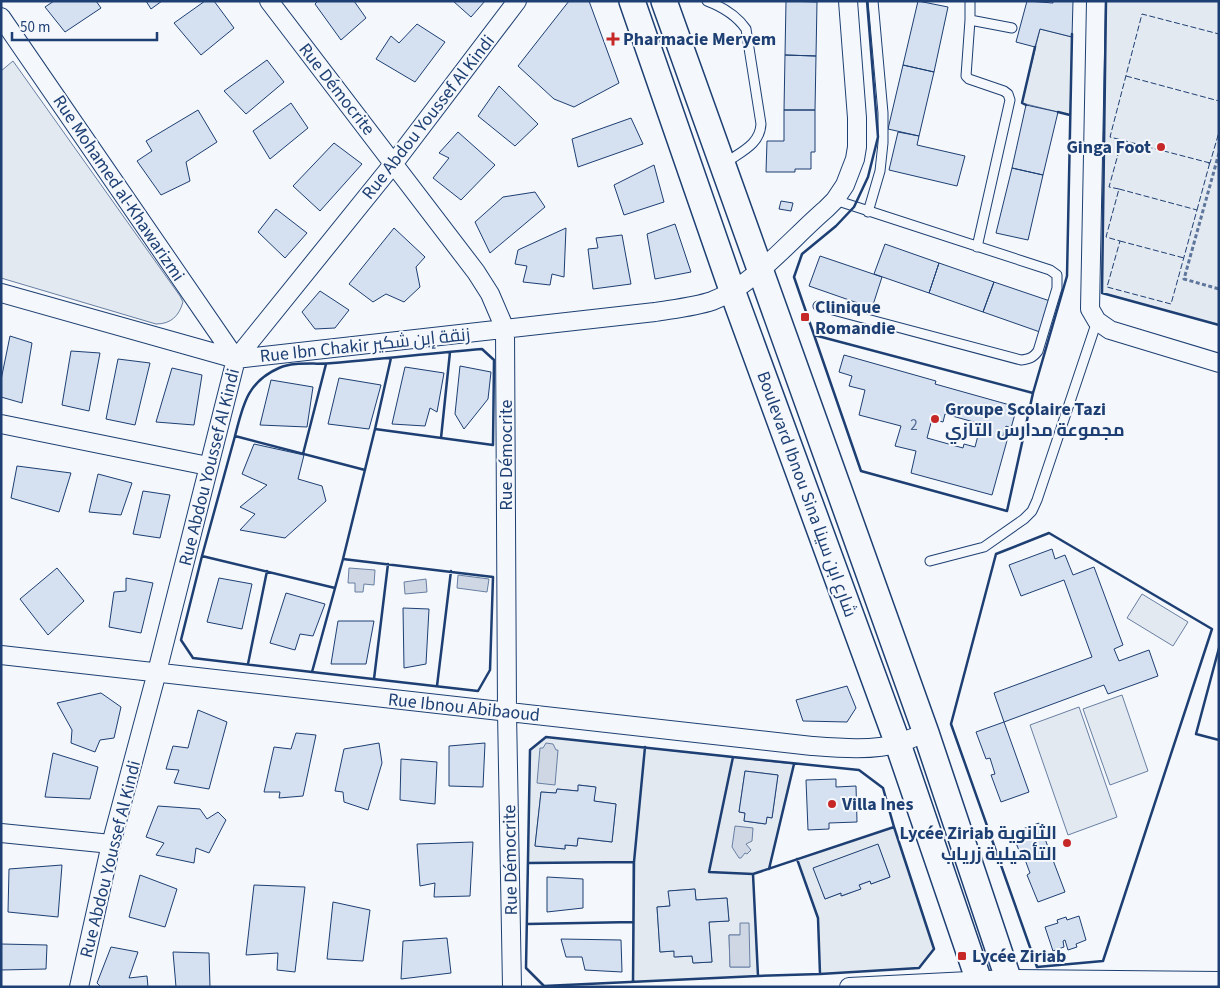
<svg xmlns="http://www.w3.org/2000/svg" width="1220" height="988" font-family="'Source Sans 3',Cairo,sans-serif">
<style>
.green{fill:#e3e9f0;stroke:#687fa3;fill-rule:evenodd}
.water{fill:#cfd7e4;stroke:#687fa3}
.building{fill:#d5e0f0;stroke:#1d3f73;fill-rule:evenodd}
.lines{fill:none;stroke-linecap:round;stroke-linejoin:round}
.lane-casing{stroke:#1d3f73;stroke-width:11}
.street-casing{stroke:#1d3f73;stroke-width:20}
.secondary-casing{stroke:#1d3f73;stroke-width:28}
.path{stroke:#5e769c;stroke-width:3;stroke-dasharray:4 2.5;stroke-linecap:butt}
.lane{stroke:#f4f7fb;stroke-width:9}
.street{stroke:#f4f7fb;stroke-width:18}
.secondary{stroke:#f4f7fb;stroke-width:25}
.fence{stroke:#1d3f73;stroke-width:1;stroke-dasharray:6 2.5;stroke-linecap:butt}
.wall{stroke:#1d3f73;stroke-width:2.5}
.poi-dot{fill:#c62828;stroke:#f4f7fb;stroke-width:2}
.labels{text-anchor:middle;stroke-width:4;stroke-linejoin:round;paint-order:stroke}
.number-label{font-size:15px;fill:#4b6792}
.poi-label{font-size:18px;font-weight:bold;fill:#1d3f73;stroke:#f4f7fb;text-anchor:start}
.street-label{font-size:18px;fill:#1d3f73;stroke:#f4f7fb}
</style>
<rect width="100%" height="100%" fill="#f4f7fb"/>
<!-- green -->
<path class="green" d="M1106,1H1219V325L1102,293Z
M1040,29L1072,37L1070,115L1022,103Z
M13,61L180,296L183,302C179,316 171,324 156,324L1,278V71Z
M1142,594L1188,622L1173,646L1127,618Z
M1122,695L1148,771L1110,785L1083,709Z
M1079,707L1117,817L1068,835L1030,725Z
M546,737L794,764L769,869L753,874L758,976L633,982V862L528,863L530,750ZM745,771L778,775L772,818L767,817L765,824L744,821L745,813L739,812ZM579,785L595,787L594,801L616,804L612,842L578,838L577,846L565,845V849L535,846L541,792L556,793L557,789L578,791ZM695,889L696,900L727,898L729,921L709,922L712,962L693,963L692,956L675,957L674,951L660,952L657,907L670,906L669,891ZM729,935H740L750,967H730Z
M894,827L934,949L919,968L820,974L818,918L797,859ZM878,845L890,877L871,884L870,881L859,885L860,889L842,896L841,893L825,899L814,868Z"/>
<!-- water -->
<path class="water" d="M349,568L375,570L374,585L364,584L363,592H355V583H348Z
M458,575L489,579L487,592L457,588Z
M426,579L427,592L405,594L404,582Z
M546,743L553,744L556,750H558L555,785L537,783L540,748H543Z
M735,826L753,828L752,841L746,844L751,850L747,854L745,853L741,858H739L732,847Z
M740,923H749L750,967H730L729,935H740Z"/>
<!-- building -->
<path class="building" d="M54,1H96L101,8L65,32L45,7Z
M146,1H162L151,9Z
M205,1H214L234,28L201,55L174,23Z
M318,1H354L366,18L341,40L315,4Z
M453,1H485L471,17Z
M569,1H589L619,83L574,107L554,99L518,66Z
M786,1L817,2L816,56L785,55Z
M918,1L948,7L934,72L903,65Z
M1027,1L1053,3V1H1073L1072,37L1040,29L1035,47L1016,42Z
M417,24L445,42L415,82L376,59L391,36L399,43Z
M785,55L816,56L815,110H784Z
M267,60L284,82L246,114L224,91Z
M903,65L934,72L919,136L888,129Z
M499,86L538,124L515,146L478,116Z
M291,103L308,128L270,159L253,131Z
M1026,105L1058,112L1043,175L1012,168Z
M198,110L217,142L186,162L190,181L161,195L137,161L152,151L146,141Z
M784,110H815V152H811V169H795V172H766L767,141H784Z
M631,118L643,144L578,167L572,139Z
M458,132L495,165L461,200L433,178L449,158L439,153Z
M898,132L919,136L917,145L965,156L957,186L889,170Z
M334,143L362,164L320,211L293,186Z
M654,165L664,202L624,215L614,185Z
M1012,168L1043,175L1028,240L996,233Z
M535,192L545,207L490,253L475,222L503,197Z
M781,201L793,203L791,211L779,209Z
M276,209L307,233L285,258L258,232Z
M675,224L691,272L655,279L647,234Z
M394,228L425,257L416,267L420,287L404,302L386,294L373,302L349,284Z
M566,228L564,277L552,274L550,285L523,282L527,266L515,264L518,250Z
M622,235L631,284L593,289L588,249L598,248L596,238Z
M885,244L939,263L929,293L874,274Z
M820,256L882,277L872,308L809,286Z
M939,263L994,282L983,312L929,293Z
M994,282L1050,301L1040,332L983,312Z
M320,291L349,310L335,328L315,329L302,312Z
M10,336L32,343L22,403L1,397V380Z
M71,351L100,353L89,411L62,405Z
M844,355L936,381L935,384L1017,407L1011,428L1006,426L1003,436L1008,437L992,495L911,473L916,451L895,446L901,426L859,415L865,390L849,386L852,376L839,372ZM945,414L981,424L975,447L964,444L963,448L927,438L932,419L943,422Z
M118,359L150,363L135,425L106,419Z
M460,366L491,372L488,399L464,429L455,414Z
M405,367L444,373L437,412L430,408L425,426L392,424Z
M172,368L202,375L194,425L156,422Z
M339,378L381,385L369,429L328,424Z
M271,380L313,387L307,427L260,425Z
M254,444L304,455L298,479L322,486L326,501L285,538L240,530L255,514L240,507L267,485L242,474Z
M17,466L71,473L59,512L11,498Z
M98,474L132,483L121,515L89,512Z
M143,491L170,495L160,538L133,534Z
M1052,549L1055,559L1065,555L1073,575L1094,567L1123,645L1114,649L1119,661L1149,650L1158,676L1108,694L1104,685L1004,722L994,693L1092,657L1064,580L1021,596L1009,565Z
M57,568L84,601L48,635L20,599Z
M126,578L153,583L141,633L109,627L114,592L126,591Z
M219,578L252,584L242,629L207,622Z
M286,593L325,604L313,636L300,634L295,650L270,643Z
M403,608L429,609L426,664L404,668Z
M338,621H374L366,664H331Z
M847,686L856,708L847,722L803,721L796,700Z
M101,693L121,707L114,738L100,740L95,752L71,743L72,730L57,703Z
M198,710L227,722L209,789L174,783L179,770L166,769L173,746L188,748Z
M1004,722L1029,792L1001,802L991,775L995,774L990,758L986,759L976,732Z
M296,733L316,735L303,796L279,798L280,792H264L274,747L291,749Z
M379,743L382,763L368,810L344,802L343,792L335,791L344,749Z
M485,743L483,787L449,786V746Z
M53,753L98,767L90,799L45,797Z
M401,759L437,762L435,804L400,800Z
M745,771L778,775L772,818L767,817L766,824L744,821L745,813L739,812Z
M836,779V787L856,786L857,822L829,823V829L808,830L806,780Z
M578,785L596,787L594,801L616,804L612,842L578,838L577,846L565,845V849L535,846L541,792L556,793L557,789L578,791Z
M158,806L200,809L207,819L218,812L226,820L209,853L196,848L194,863L156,855L164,843L146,837Z
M1039,823L1065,892L1038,902L1027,875L1030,873L1024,857L1022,858L1012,833Z
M473,842L470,896L434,897L435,883L420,886L417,844Z
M878,844L890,877L871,884L870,881L859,885L861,889L841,896V893L825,899L813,868Z
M62,865L58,917L8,912L9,869Z
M140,875L177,889L165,927L129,917Z
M547,877L583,879V908L547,912Z
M254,885L305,887L295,972L277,970L278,953L246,955Z
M695,889L696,900L727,898L729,921L709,922L712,962L693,963L692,956L674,957V951L660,952L657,907L670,906L668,891Z
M333,902L370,910L363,961L327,959Z
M1079,916L1086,940L1076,944L1077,947L1068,950L1065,940L1063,941L1064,947L1053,951L1045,927L1058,923L1057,920L1066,917L1067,920Z
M447,938L451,973L401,979L403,941Z
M561,939L621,940L622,972L585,970L582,957H566Z
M1,944L47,945L46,969L1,970Z
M111,947L138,952L129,978L147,976L148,987H101L97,983Z
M173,952L209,953L210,987H176Z"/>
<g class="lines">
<defs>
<path id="lane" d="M707,1C723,7 737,16 746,29L761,124C760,145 740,152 724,164
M970,1V20L966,76L969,79L1004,91L1008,94L1010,100L977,247
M970,20L1012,28
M868,212L880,171L883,143V113L873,1
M818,306L1021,360C1029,359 1033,358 1038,351L1057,288V275L1050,270L835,200
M930,561L984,547L1024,519L1032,511L1037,500L1097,321"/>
<path id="street" d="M269,1L476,272L490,294L505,329L507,712L512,987
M1096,1L1090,309L1097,321L1110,330L1219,363
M1,17L236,359
M1,293L236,359L655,312C673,309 694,307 712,301C753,286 792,238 826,209L835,200L845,185L855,159L857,147V118L848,1
M1,424L208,466
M1,655L812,746C838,748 875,751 899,743C908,740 917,736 926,733
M1,833L111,844
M79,987L111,844L157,672L236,359L394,163L517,1
M849,987L1009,979L1219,981"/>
<path id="secondary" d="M632,1L732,290L898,744L981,987
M664,1L926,733L1011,987"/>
</defs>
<!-- lane casing -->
<use href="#lane" class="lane-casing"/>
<!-- street casing -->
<use href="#street" class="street-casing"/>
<!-- secondary casing -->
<use href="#secondary" class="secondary-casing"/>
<!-- path -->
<path class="path" d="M1219,153L1184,279L1219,289"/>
<!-- lane -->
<use href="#lane" class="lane"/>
<!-- street -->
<use href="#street" class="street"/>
<!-- secondary -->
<use href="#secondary" class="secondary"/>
<!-- fence -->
<path class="fence" d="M1126,76L1219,101
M1208,163H1210L1219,132
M1210,163L1110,137L1142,14L1219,34
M1119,189L1197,210L1171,304L1107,287L1120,241L1106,237Z
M1119,189L1109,187L1122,140
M1197,210L1210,162
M1120,241L1184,258"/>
<!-- wall -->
<path class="wall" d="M1106,1L1102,293L1219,325
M1026,105L1022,103L1035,47
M1058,112L1070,115
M814,335L1033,393L1007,511L861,471L794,277L802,254L836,226L854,207L868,177L878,137L867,1
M1033,393L1067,276L1072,34
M375,429L391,358
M235,436C243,405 247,382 279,368C295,361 316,365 333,363C383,359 432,353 482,349L494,360L493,445L375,429L343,559L493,577L490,670L478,691L312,672L343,559
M441,438L450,352
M303,454L326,364
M1049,533L1212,629L1103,961L1037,967L951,724L996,554Z
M202,556L235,436L365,470
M1219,648L1196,734L1219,740
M248,664L267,571
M312,672L193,658L181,640L202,556L335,588
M374,679L388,564
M437,686L451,571
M733,757L546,737L530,750L526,968L544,986L758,976
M733,757L859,770L883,788L894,827L753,874L709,872Z
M528,863L634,862
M769,869L794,764
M753,874L758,976L820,974L818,918L797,859
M527,924L633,922
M820,974L919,968L934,949L894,827
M633,982L634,862L645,747"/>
</g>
<!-- markers -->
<g class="poi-dot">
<path d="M610.5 31.5h5v5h5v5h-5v5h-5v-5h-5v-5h5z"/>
<circle cx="1161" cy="147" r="5"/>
<rect x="800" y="312" width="10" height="10" rx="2.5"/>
<circle cx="935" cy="419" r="5"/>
<circle cx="832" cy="804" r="5"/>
<circle cx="1067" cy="843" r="5"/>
<rect x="957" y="951" width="10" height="10" rx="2.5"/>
</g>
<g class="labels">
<!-- number labels -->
<g class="number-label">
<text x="914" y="430">2</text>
</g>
<!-- poi labels -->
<g class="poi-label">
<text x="623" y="45">Pharmacie Meryem</text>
<text x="1151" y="153" text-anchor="end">Ginga Foot</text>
<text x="815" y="313">Clinique<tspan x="815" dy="21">Romandie</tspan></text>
<text x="945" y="415">Groupe Scolaire Tazi<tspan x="945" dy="21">مجموعة مدارس التازي</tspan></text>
<text x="842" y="810">Villa Ines</text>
<text x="1057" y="839" text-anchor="end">Lycée Ziriab الثانوية<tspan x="1057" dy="21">التأهيلية زرياب</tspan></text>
<text x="972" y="962">Lycée Ziriab</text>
</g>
<!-- street labels -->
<g class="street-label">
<text transform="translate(337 89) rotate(52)" y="6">Rue Démocrite</text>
<text transform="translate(428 117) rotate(-52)" y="6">Rue Abdou Youssef Al Kindi</text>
<text transform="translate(119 188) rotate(56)" y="6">Rue Mohamed al-Khawarizmi</text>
<text transform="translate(365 345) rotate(-6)" y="6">Rue Ibn Chakir زنقة إبن شكير</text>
<text transform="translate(506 455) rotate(-90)" y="6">Rue Démocrite</text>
<text transform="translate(209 467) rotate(-76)" y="6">Rue Abdou Youssef Al Kindi</text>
<text transform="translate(807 494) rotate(70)" y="6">Boulevard Ibnou Sina شارع ابن سينا</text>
<text transform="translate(464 707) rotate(6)" y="6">Rue Ibnou Abibaoud</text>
<text transform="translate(110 859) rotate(-76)" y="6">Rue Abdou Youssef Al Kindi</text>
<text transform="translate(510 860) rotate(-91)" y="6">Rue Démocrite</text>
</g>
</g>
<!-- border -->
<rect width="1220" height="988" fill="none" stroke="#1d3f73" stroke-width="5"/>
<!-- scale -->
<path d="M12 32v8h145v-8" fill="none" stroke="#1d3f73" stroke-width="2.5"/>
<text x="20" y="32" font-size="15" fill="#1d3f73" stroke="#f4f7fb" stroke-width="4" paint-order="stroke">50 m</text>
</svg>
